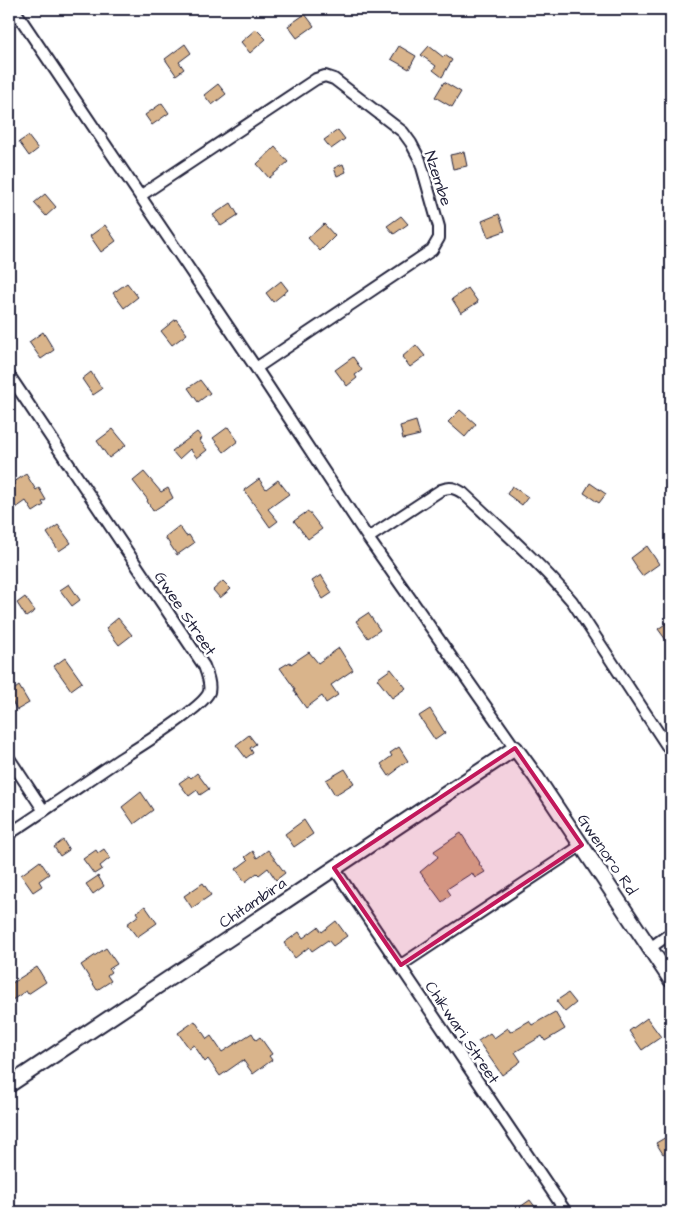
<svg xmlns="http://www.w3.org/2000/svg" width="680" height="1221" font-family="'Architects Daughter',sans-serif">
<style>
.building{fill:#d9b48b;stroke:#22223b}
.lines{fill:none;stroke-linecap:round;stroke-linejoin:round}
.minor-casing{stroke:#22223b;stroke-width:14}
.tertiary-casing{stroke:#22223b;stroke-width:18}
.minor{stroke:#fff;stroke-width:10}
.tertiary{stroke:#fff;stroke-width:14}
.marked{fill:#c2185b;fill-opacity:0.2;stroke:#c2185b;stroke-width:4;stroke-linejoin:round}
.labels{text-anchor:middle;stroke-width:5;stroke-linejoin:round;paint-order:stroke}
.street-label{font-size:16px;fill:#22223b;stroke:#fff}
</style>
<rect width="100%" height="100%" fill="#fff"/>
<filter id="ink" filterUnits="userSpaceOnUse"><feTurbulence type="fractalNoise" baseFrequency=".02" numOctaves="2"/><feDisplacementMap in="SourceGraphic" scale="10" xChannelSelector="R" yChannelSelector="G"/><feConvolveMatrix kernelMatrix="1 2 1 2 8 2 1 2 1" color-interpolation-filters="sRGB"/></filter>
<g filter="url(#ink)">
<!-- building -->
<path class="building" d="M305,14L314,26L297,38L288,26Z
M256,29L266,39L250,53L241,42Z
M185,44L191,53L179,62L184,69L176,75L165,59Z
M399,46L416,56L409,69L391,59Z
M429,46L443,57L445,55L452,60L442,77L433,70L436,66L421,55Z
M444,82L461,92L452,107L435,97Z
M218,84L226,94L212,105L204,95Z
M162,103L169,113L152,125L145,115Z
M338,130L345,139L331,149L324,140Z
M28,136L38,149L29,156L19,142Z
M275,147L288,162L269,178L257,164Z
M464,152L467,166L453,169L450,155Z
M343,164L346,172L337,176L334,168Z
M45,194L56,207L46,216L34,203Z
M231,203L238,215L221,226L213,215Z
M499,214L505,231L488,237L482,221Z
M401,216L408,224L394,234L387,226Z
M324,224L335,236L320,251L308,238Z
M105,225L116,241L101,252L90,236Z
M281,281L288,290L273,302L266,293Z
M127,283L138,297L124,308L113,293Z
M468,288L478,302L461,313L452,299Z
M176,319L187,334L172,345L161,331Z
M43,332L54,350L41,359L29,342Z
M416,345L425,356L410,367L402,357Z
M353,357L362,370L355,375L357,378L347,386L335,370Z
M91,372L102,389L93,395L82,379Z
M200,380L210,393L198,402L188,388Z
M460,410L476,424L465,437L448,422Z
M416,421L420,435L403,439L400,426Z
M228,427L238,441L224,452L213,438Z
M113,429L126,445L109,458L97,441Z
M197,432L202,438L199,440L207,450L197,458L190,449L179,459L172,451Z
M144,472L161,492L168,488L173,498L153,511L147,501L148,500L133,481Z
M26,474L36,490L39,488L46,500L42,502L44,505L33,512L26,501L13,510L9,504V488L15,484L14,482Z
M259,479L266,489L278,480L289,494L268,509L278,521L270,527L244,490Z
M590,483L606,494L599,503L584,493Z
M512,486L528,497L522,505L507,494Z
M308,511L322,529L308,539L294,521Z
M58,525L71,543L59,551L47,533Z
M179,526L186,536L189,535L194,543L177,555L165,537Z
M647,546L659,564L642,576L636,568L637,567L631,558Z
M321,575L332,593L323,599L312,581Z
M223,581L231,589L220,598L213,590Z
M69,584L80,600L72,606L60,590Z
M25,597L35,611L26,617L17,603Z
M368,613L380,630L368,638L356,621Z
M118,618L132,635L119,645L106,628Z
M671,620V647L658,629Z
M339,648L353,670L331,685L338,695L326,703L322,696L306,708L294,691L295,689L280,668L290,662L291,664L309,652L318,663Z
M65,658L82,682L71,690L54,666Z
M391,669L406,688L392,698L377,679Z
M19,686L29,703L17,710L9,696V693Z
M430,709L445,733L435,740L419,716Z
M249,735L256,744L250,748L253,753L246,758L236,745Z
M399,747L408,761L396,769L397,770L389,776L381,764L392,756L390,753Z
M345,769L354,783L335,795L326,780Z
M197,773L209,789L200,795L197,790L189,796L179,783L189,776L191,778Z
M141,792L153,810L134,824L122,807Z
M304,820L313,834L294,847L285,834Z
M461,833L480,863L479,864L485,872L475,878L472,873L447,889L451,895L442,902L420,872L438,857L434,851Z
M63,840L69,850L60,856L54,847Z
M104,849L110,858L100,866L102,869L94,874L83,859L96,850L98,853Z
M268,850L285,873L276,880L268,868L259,875L257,873L245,882L236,869L248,860L245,857L253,851L257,858Z
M40,861L49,874L39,881L42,886L33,892L21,875Z
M98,876L104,886L93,894L86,884Z
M203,883L211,895L192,908L184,896Z
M145,906L157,923L137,937L127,924L139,915L137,912Z
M336,921L347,936L333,946L328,940L312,951L309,947L295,958L284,943L299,932L303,938L318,927L322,932Z
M106,948L117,964L109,969L111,972L107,975L111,981L97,990L81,965Z
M37,967L46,982L28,994L26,991L9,1002V985Z
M568,993L576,1003L565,1012L556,1001Z
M555,1012L565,1029L545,1041L542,1036L515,1052L521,1061L502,1075L478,1041L490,1033L494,1038L508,1028L510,1032L529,1021L532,1025Z
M647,1018L661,1037L642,1050L629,1031Z
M195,1021L207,1039L211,1036L222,1052L252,1033L256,1040L260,1037L272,1054L269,1056L272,1060L253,1074L243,1060L220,1076L208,1059L205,1062L194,1045L189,1048L178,1033Z
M668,1136L671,1142V1149L663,1154L656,1143Z
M530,1200L539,1212H513Z"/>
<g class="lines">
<defs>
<path id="minor" d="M14,9L256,368L368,538L515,748
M140,196L316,79L325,76L334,79L403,132L411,143L420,160L439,227V238L432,250L256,368
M9,375L204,666C207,674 211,684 209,692C204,707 136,749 120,759C83,784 46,810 9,834
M368,538L441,490C450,486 455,488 463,493C500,528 539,562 572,601L671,752
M9,758L44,811
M334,868L566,1212
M650,948L671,933
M401,965L582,845"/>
<path id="tertiary" d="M9,1085L515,748L536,777L671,980"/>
</defs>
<!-- minor casing -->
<use href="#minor" class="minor-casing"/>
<!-- tertiary casing -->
<use href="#tertiary" class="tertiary-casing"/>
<!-- minor -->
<use href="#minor" class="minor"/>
<!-- tertiary -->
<use href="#tertiary" class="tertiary"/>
</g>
</g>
<!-- marked area -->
<path class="marked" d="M515,748L582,845L401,965L334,868Z"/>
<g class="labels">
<!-- street labels -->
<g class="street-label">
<text transform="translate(439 178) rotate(72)" y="6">Nzembe</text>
<text transform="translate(186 613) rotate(56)" y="6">Gwee Street</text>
<text transform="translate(608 854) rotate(56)" y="6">Gwenoro Rd</text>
<text transform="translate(252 902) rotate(-34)" y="6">Chitambira</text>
<text transform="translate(463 1032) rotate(56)" y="6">Chikwari Street</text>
</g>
</g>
<!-- margin -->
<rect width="680" height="1221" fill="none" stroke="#fff" stroke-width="30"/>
<rect x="15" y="15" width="650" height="1191" fill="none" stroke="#22223b" stroke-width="2" filter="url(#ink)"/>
</svg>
